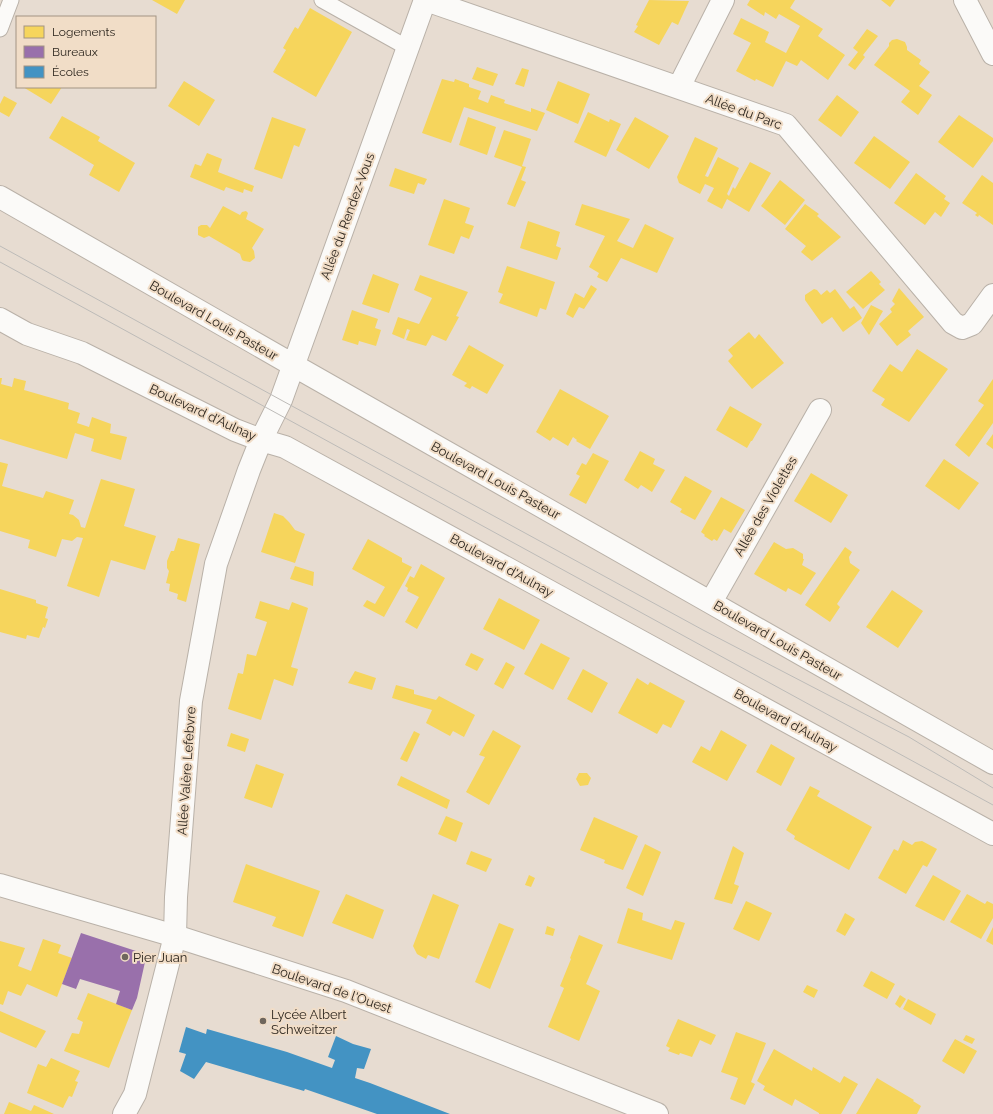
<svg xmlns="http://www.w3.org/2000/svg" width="993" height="1114" font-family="Raleway,sans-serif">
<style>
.homes{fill:#f6d55c}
.offices{fill:#9970ab}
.schools{fill:#4393c3}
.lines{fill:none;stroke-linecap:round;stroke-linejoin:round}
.lane-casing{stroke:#b9b1a8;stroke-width:17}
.street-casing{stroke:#b9b1a8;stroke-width:24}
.secondary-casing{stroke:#b9b1a8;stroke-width:24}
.lane{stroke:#fbfaf8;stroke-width:15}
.street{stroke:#fbfaf8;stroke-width:22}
.secondary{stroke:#fbfaf8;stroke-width:22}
.tram{stroke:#bdbbb8;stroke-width:1}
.poi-dot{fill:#6e665d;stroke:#f1ddc7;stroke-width:1.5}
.labels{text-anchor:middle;stroke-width:4;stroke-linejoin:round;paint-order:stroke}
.street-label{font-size:13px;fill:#2d261e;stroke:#f1ddc7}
.poi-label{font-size:13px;fill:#2d261e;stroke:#f1ddc7;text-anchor:start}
</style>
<rect width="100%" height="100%" fill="#e7dcd1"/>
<!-- homes -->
<path class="homes" d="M152,0H185L177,14Z
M649,0L689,1L678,25L672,22L659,45L634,32L638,26L636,25Z
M750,0H795L790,8L823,29L818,36L845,55L828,80L801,60L797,66L786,61L773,87L756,79L755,81L736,71L751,43L733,34L741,18L769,32L765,42L786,53L800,26L779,14L776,19L765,12L764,16L747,5Z
M881,0H895L890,7Z
M310,8L352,32L316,97L273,72L286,50L283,48L295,27L298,29Z
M867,29L878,36L863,55L865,57L855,70L848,65L858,52L853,48Z
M897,39L905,42L907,47V50L921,60L919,64L930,72L919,86L932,95L918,115L901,102L910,91L874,65L889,46V43L892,40Z
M477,67L498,74L493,86L472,79Z
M522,68L529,70L524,87L515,84Z
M442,79L454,82L455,79L469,84V87L481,91L478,99L488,103L491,95L505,100L504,103L531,112V108L545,113L537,131L464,107L451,143L422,133Z
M184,81L215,100L199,126L168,106Z
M558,81L590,94L578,124L546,110Z
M23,87H62L51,104Z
M837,95L859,112L841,137L818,120Z
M4,96L17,103L9,117L0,112V104Z
M588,112L609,122L610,119L621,124L606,157L574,142Z
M959,115L993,138V141L973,168L938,142Z
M62,116L100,137L98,141L135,163L119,192L89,175L94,165L49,138Z
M272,117L306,129L299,147L294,145L282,179L254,169Z
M468,117L496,127L487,155L459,145Z
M635,117L669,136L649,169L616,150Z
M504,130L531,139L522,166L526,167L521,180L526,182L515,207L507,204L522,167L494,157Z
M874,136L910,162L890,189L854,163Z
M695,137L718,148L705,176L708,177L718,157L739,168L727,194L729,196L733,187L735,189L750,162L771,173L749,212L727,199L722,209L707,201L714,188L705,184L700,194L679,183L677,177Z
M207,153L222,159L218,172L254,186L252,192L244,189L243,193L226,187L224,191L190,177L195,164L201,166Z
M395,168L427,179L424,185L418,183L414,194L389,186Z
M916,173L946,196L944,199L950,203L941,217L935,212L925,225L894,203Z
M982,175L993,183V225L979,215L978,217L975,215L977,213L962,203Z
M780,180L805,200L785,225L761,206Z
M444,199L470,208L465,223L474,226L469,239L461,236L454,254L428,245Z
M582,204L630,219L617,241L633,248L645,224L674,238L657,273L621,258L607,282L597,277L599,273L589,267L605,236L575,225Z
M805,204L819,214L817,216L841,237L812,261L801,252L806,246L785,229Z
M223,206L240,215L242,212L246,211L248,213L246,219L264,229L252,248L254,251L255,258L250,262L244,261L242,260L240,254L209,236L204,238L198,235V227L201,225H207L210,228Z
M528,221L560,232L556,246L561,248L557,260L520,248Z
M507,266L555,282L546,310L540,308L537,317L499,303L503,294L498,292Z
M871,271L881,282L879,284L885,290L863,309L846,292Z
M373,274L399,284L389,313L362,304Z
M420,275L468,292L456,316L459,317L446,341L432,335L426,346L406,340L410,330L407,329L404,339L392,334L398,317L419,324L432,298L414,290Z
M591,285L597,289L584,309L579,307L573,318L566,314L575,293L584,298Z
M899,288L924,317L908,331L911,335L897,346L879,324L892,312L890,309L895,304L892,301Z
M814,289L817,290L821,295L827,290L830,293L835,289L850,309L854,306L862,318L843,332L832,317L822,324L805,300V295Z
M871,305L883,311L869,335L861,323Z
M352,310L378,319L375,328L381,330L376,346L359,341L358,345L342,340Z
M749,332L755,339L759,334L784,363L752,389L728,361L733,356L728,350Z
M469,345L504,365L487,394L472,386L470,389L464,386L467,383L452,375Z
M917,349L948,369L909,422L881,405L885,399L872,391L890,364L902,372Z
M0,378H2L1,384L12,387L14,378L26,381L24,390L69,403L68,409L80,413L77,423L89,427L92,417L111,424L110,433L127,437L121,460L91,451L94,439L75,433L67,459L0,439Z
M993,379V423L969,457L955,445L984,405L978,401Z
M560,389L609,416L590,449L576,441L577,440L573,437L568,446L553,437L550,441L536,432Z
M730,406L762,424L752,441H751L747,448L716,430Z
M993,434V449L986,444Z
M640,451L655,459L653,464L665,470L652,492L641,485L638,489L624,480Z
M593,453L609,461L586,504L569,495L580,476L576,474L582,463L586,465Z
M944,459L979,483L959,510L925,486Z
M0,462L8,464L2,486L43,498L46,491L74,500L69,514L73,515L79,520L81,527L85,528L101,479L135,489L124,526L156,536L145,570L111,560L99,597L67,586L83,538L77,537L72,541L62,539L56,557L28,548L30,540L0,531Z
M811,473L848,495L831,523L794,501Z
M685,476L712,491L695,520L680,512L682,509L670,502Z
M721,497L745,510L731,533L724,529L717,541L714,539L712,541L704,536L705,535L701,532Z
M274,513L283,516L289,522L295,530L305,534L295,563L261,552Z
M178,538L200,544L186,602L177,599L178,594L169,591L170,584L166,583L169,571L167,568V561L171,551H174Z
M368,539L402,558V562L412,567L384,617L363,606L367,600L375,604L385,587L352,569Z
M774,542L786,549L793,548L803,554V559H804L802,565L816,573L801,595L788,588L786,592L754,574Z
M845,547L852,552L849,557L850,563L860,570L837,604L840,607L830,622L805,605Z
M421,564L445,578L417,629L405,622L419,597L407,591L408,588L405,586L410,576L414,578Z
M295,566L314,572L313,586L290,579Z
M0,589L36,600V603L48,607L45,618L48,619L45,628L43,627L39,638L27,635L26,639L0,632Z
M892,590L923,611L898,648L866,627Z
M499,598L540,620L524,650L483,629Z
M260,601L289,610L292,602L308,608L291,667L298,669L293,686L274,679L261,720L228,709L238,673L243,674L247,654L256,656L267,622L255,618Z
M541,643L570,658L553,690L524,674Z
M471,653L484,659L477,671L465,665Z
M506,662L515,667L503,689L494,684Z
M583,669L608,683L592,713L567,699Z
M355,671L376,678L372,690L348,683Z
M637,678L648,685L650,682L685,701L671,728L663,724L657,734L618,713Z
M396,685L414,690V694L436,700L439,696L475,715L464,737L453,731L450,736L426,723L432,710L392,698Z
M493,730L521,746L489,805L466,792L485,757L479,755Z
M721,730L747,745L727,781L692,762L701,746L710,751Z
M414,731L420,734L407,762L400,759Z
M231,733L249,739L245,752L227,746Z
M771,744L795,758L781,786L756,772Z
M256,764L284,774L272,808L244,798Z
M579,773H587L591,778L588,785L580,786L576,779Z
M401,776L450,800L447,809L397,785Z
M810,786L820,791L817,796L872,827L849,870L794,839L795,836L786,830Z
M446,816L463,823L456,842L438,834Z
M594,817L638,836L623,870L604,863L605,860L580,850Z
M903,840L912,845L915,842L922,841L937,849L927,867L923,865L906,894L878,878L894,849L898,851Z
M645,844L661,852L643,896L626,888Z
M733,846L744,853L734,884L739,886L732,904L714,899Z
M471,851L492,859L486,872L466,864Z
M246,864L320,891L303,937L272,926L276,917L233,902Z
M529,875L535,878L531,887L525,885Z
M933,875L961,891L944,921L915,906Z
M346,894L384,910L373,939L332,923Z
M433,894L459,905L439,959L428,955L426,959L417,954L413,946Z
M967,894L985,904L987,901L993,904V918L981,939L950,922Z
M746,901L772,913L759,941L733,929Z
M628,908L643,913L642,920L671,930L675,920L685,923L672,960L617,943Z
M845,913L855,919L845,936L836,931Z
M499,923L514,929L490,989L475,982Z
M547,926L555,929L553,936L545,934Z
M993,927V945L986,941Z
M579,935L603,945L586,984L600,991L579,1041L548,1027L564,988L560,986L571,959L570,958Z
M43,939L61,945L58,953L72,958L57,997L27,984L21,996L8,991L3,1005L0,1004V941L25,948L18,966L31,971Z
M871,971L895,984L887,999L863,986Z
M807,985L818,990L814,998L803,992Z
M88,993L132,1010L109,1068L64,1051L72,1033L79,1034L83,1022L77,1019Z
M900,995L906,999L900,1008L895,1004Z
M908,999L936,1014L931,1025L903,1009Z
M0,1011L46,1031L36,1048L0,1032Z
M678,1019L716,1035L711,1045L700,1040L692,1057L680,1053L679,1055L668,1051L670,1048L666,1046Z
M736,1032L766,1043L751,1082L755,1084L745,1105L730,1099L738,1078L721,1072Z
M966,1035L975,1039L972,1044L963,1040Z
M955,1039L977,1051L964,1074L942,1061Z
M774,1049L812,1071L813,1067L840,1083L844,1076L858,1084L841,1114H819V1113L795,1099L792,1106L763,1090L765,1086L757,1081Z
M51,1058L80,1071L75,1081L78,1082L72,1097L69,1096L63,1108L27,1093L38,1064L46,1067Z
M877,1078L914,1100L913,1101L921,1106L917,1114H856Z
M9,1102L31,1111L34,1105L54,1114H4Z"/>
<!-- offices -->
<path class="offices" d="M81,933L139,952L145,962L137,998L132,1010L116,1004L120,991L80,979L76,989L62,984Z"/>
<!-- schools -->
<path class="schools" d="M186,1027L206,1034L207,1029L287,1052L332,1068L335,1060L328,1057L336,1036L353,1044L371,1049L364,1069L357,1068L355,1078L370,1083L450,1114H377L305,1089L304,1091L206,1062L194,1079L180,1071L186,1054L179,1052Z"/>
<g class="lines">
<defs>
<path id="lane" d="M322,0L408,48
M0,29L11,0"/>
<path id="street" d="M426,0L786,125L953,323L962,328L972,324L993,295
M965,0L993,54
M679,87L723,0
M0,197L293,365L993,763
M0,319L27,334L82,353L235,430L261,440L285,447L993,834
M711,602L820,410
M124,1114L135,1094L175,936L176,897L191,701L216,564L249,470L261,440L281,400L425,0"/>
<path id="secondary" d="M0,885L175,936L346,991L657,1114"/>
</defs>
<!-- lane casing -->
<use href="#lane" class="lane-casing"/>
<!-- street casing -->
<use href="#street" class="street-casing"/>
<!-- secondary casing -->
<use href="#secondary" class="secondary-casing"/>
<!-- lane -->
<use href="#lane" class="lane"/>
<!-- street -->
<use href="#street" class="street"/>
<!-- secondary -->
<use href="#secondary" class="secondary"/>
<!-- tram -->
<path class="tram" d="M0,246L281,400L703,630L909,737L993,788
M0,262L993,805"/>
</g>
<!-- markers -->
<g class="poi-dot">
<circle cx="125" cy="957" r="4"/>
<circle cx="263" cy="1021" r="4"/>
</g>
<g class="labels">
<!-- street labels -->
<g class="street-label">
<text transform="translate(744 111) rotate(20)" y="5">Allée du Parc</text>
<text transform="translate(347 216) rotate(-70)" y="5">Allée du Rendez-Vous</text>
<text transform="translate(214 320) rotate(30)" y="5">Boulevard Louis Pasteur</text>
<text transform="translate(203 412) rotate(25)" y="5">Boulevard d'Aulnay</text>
<text transform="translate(496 480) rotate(29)" y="5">Boulevard Louis Pasteur</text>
<text transform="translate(765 506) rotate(-60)" y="5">Allée des Violettes</text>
<text transform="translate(502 565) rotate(29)" y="5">Boulevard d'Aulnay</text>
<text transform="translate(778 640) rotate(30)" y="5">Boulevard Louis Pasteur</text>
<text transform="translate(786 720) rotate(29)" y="5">Boulevard d'Aulnay</text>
<text transform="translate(186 771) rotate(-86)" y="5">Allée Valère Lefebvre</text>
<text transform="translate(332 988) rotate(19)" y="5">Boulevard de l'Ouest</text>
</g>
<!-- poi labels -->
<g class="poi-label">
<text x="133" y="962">Pier Juan</text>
<text x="271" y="1019">Lycée Albert<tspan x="271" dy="15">Schweitzer</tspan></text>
</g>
</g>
<!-- legend -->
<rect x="16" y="16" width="140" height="72" fill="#f1ddc7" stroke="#a39483"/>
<rect x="24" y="26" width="20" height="12" fill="#f6d55c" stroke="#a39483"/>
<text x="52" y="36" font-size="12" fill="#2d261e">Logements</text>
<rect x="24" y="46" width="20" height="12" fill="#9970ab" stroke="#a39483"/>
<text x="52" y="56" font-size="12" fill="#2d261e">Bureaux</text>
<rect x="24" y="66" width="20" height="12" fill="#4393c3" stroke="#a39483"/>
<text x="52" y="76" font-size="12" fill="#2d261e">Écoles</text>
</svg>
